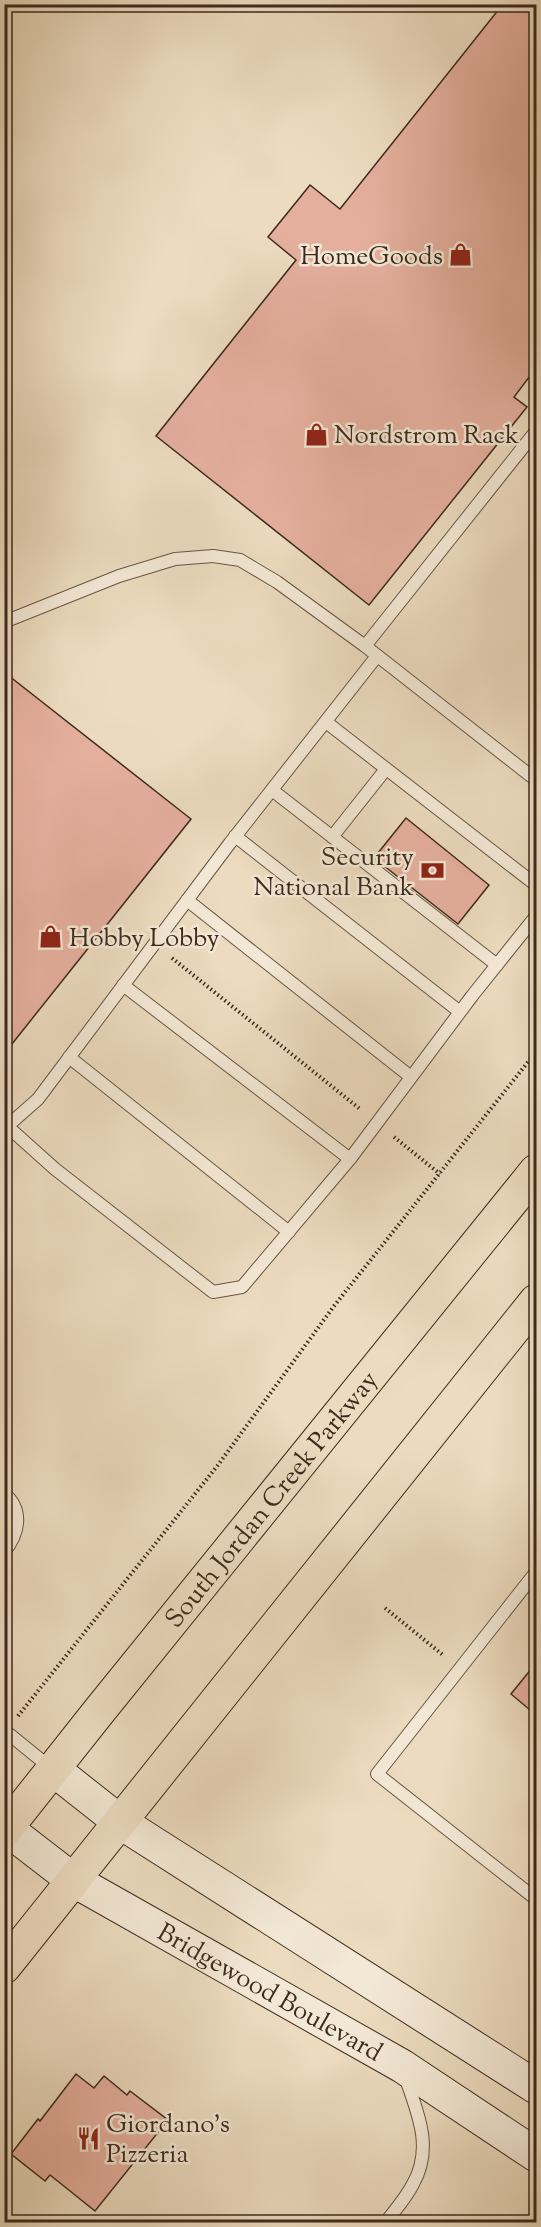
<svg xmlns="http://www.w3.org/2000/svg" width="541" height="2227" font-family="'Sorts Mill Goudy',serif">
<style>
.building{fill:#e5af9e;stroke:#3d2a1e;stroke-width:1.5}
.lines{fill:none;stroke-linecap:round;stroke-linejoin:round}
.lane-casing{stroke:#695646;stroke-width:14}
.secondary-casing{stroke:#3d2a1e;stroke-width:35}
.primary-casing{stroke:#3d2a1e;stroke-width:35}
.path{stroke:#3d2a1e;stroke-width:4;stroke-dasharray:1.5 3;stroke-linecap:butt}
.lane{stroke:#f3e8d5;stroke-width:12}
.secondary{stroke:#f3e8d5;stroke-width:33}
.primary{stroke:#ecdbbf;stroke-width:33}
.labels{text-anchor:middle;stroke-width:5;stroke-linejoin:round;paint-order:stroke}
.poi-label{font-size:26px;fill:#3d2a1e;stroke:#f3e8d5;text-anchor:start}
.street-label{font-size:26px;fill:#3d2a1e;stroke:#f3e8d5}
</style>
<rect width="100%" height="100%" fill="#ecdbbf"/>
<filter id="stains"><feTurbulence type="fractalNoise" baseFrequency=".00333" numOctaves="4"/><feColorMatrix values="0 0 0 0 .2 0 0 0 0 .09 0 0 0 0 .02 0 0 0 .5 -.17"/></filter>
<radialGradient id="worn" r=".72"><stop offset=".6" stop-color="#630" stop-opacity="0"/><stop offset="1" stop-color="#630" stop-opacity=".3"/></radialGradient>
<!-- building -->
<path class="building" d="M503,4H536V368L514,397L527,407L369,605L156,436L296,260L268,237L310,185L340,209Z
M4,672L191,819L4,1054Z
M406,818L489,885L458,924L374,858Z
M536,1663V1715L511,1694Z
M76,2074L94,2088L104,2076L127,2095L130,2091L168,2120L95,2211L50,2175L45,2181L11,2154L38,2119L40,2121Z"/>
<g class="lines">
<defs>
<path id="lane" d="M4,622L119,576L175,559L213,556L240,560L277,582L365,646L536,780
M365,646L536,431
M326,722L536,885
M272,790L497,965
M235,836L460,1012
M332,837L386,769
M187,900L411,1077
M123,985L350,1159
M69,1057L289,1232
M7,1126L55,1169L213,1292L242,1287L350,1159L472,996L536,916
M4,1129L38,1099L230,843L377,656
M4,1493C24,1510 19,1534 4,1552
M536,1572L377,1774L536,1899
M4,1730L52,1769
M386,2222C395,2210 406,2198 413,2184C434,2147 417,2112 405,2076"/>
<g id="secondary">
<path d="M53,1769L120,1822L536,2087"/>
<path id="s1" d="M7,1829L73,1880L402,2066L536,2155"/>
</g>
<g id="primary">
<path id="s2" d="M4,1831L100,1710L536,1171"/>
<path d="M4,1967L536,1301"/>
</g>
</defs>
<!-- lane casing -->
<use href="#lane" class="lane-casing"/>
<!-- secondary casing -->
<use href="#secondary" class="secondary-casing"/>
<!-- primary casing -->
<use href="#primary" class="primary-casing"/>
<!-- path -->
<path class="path" d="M172,958L360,1109
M394,1137L440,1174
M385,1608L443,1655
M18,1716L218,1465L334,1306L536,1052"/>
<!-- lane -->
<use href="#lane" class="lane"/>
<!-- secondary -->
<use href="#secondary" class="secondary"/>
<!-- primary -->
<use href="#primary" class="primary"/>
</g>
<!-- icons -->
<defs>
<symbol id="shop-bare" viewBox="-9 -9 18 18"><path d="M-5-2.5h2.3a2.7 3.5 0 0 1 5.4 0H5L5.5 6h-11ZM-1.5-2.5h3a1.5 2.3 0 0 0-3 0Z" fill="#8f2418" stroke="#f3e8d5" stroke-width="2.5" paint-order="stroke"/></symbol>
<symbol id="bank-bare" viewBox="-9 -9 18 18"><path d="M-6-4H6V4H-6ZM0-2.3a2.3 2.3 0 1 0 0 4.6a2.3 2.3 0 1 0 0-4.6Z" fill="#8f2418" stroke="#f3e8d5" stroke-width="2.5" paint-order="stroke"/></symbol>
<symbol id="restaurant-bare" viewBox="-9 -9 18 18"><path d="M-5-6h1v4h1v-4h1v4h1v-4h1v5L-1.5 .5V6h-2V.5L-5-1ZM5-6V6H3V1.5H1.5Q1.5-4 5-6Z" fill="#8f2418" stroke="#f3e8d5" stroke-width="2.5" paint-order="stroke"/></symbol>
</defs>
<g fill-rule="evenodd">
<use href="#shop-bare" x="444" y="238" width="33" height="33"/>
<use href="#shop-bare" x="300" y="418" width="33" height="33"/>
<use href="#bank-bare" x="416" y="854" width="33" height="33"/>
<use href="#shop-bare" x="34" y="920" width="33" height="33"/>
<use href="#restaurant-bare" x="72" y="2122" width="33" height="33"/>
</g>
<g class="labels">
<!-- poi labels -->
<g class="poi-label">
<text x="443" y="264" text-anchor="end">HomeGoods</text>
<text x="334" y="443">Nordstrom Rack</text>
<text x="414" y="865" text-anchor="end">Security<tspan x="414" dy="30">National Bank</tspan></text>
<text x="69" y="946">Hobby Lobby</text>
<text x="106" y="2132">Giordano's<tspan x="106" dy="30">Pizzeria</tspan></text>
</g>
<!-- street labels -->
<g class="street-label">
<text dy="9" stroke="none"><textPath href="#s2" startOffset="426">South Jordan Creek Parkway</textPath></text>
<text dy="9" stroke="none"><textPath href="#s1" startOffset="310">Bridgewood Boulevard</textPath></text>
</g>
</g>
<!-- margin -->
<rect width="541" height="2227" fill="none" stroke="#ecdbbf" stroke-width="24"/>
<rect x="6" y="6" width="529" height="2215" fill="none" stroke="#3d2a1e" stroke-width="3"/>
<rect x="12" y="12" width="517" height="2203" fill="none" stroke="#3d2a1e" stroke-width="1.5"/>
<rect width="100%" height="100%" filter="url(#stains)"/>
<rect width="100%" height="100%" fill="url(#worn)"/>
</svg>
